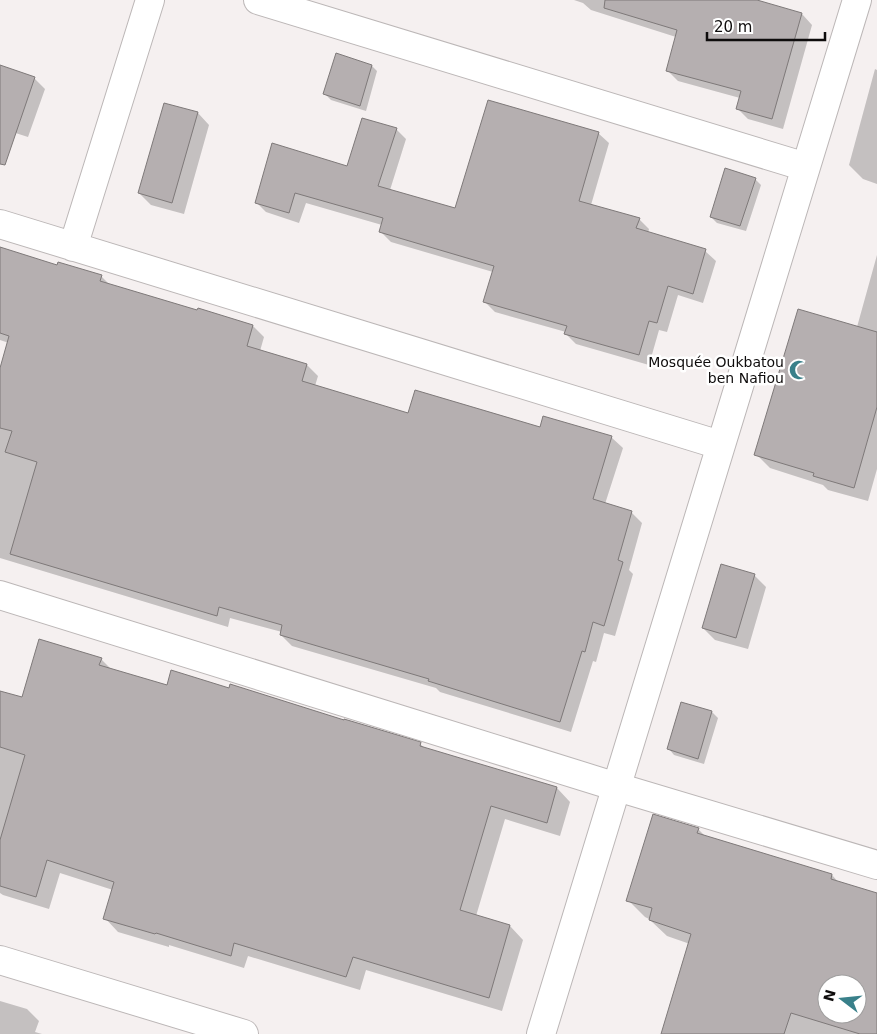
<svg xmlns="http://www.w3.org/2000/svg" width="877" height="1034" font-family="'DejaVu Sans',sans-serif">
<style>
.shadow{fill:#0003;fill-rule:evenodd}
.building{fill:#b5afb0;stroke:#7e7979;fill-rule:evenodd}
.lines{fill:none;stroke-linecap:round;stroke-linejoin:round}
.minor-casing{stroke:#bcb7b7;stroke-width:30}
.minor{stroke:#fff;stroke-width:28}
.labels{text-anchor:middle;stroke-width:5;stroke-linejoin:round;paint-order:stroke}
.poi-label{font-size:14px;fill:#0e0c0c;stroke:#fff;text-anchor:end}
</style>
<rect width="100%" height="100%" fill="#f5f0f0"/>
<!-- shadow -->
<path class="shadow" d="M574,0H753L802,14L812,25L783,129L748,119L737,108L740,98L678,81L667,70L676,37L591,10L583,3Z
M372,66L377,71L366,111L331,100L325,94Z
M0,67L34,78L45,89L28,137L0,128Z
M875,69L877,70V184L863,179L849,165Z
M165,104L198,113L209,125L184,214L151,205L139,193Z
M396,129L406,139L390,190L456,210L598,133L609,143L591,205L639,219L649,229L648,233L705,251L716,261L703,303L678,295L667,332L659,330L649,365L576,344L565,333L566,332L495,312L485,302L493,272L391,242L380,231L382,225L306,203L299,223L266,212L256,202L348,167Z
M755,179L761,185L746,231L717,223L711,217Z
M0,249L58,267L101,276L110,285L198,312L253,326L264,337L260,351L307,365L318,376L315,386L409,414L611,437L623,448L605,504L631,512L642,523L629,570L633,574L615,636L604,633L596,662L593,661L571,732L440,692L436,688L292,646L281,635L282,632L230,618L228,627L0,558V372L9,343L0,340Z
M877,255V469L868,501L828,490L823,485L770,468L756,454L857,327Z
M754,575L766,587L748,649L715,640L703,628Z
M101,659L112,670L167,687L420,744L426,749L557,788L570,802L560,836L505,819L476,916L510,926L523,940L502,1011L366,970L360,990L248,956L244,968L169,945V947L118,932L105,918L113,890L60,873L49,909L3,895L0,893V692L23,699Z
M682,703L712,712L718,718L704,764L674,755L669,749Z
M698,829L706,837L832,875L839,883L877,894V1034H663L690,944L667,936L649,919L645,917L628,900ZM827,984H857V1014H827Z
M0,1001L27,1009L39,1021L35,1032L42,1034H0Z"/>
<!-- building -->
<path class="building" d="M605,0H757L802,13L772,119L736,109L741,91L666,71L677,30L604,8Z
M336,53L372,65L360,106L323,94Z
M0,65L35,77L5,165L0,164Z
M488,100L599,132L579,201L640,218L636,228L706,249L693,294L668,286L657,323L649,321L639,355L564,334L567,326L483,302L494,266L379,232L383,218L295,193L289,213L255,203L272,143L347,166L362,118L397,128L378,186L455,208Z
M164,103L198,112L172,203L138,193Z
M725,168L756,178L740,226L710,217Z
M0,247L57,265L58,262L102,275L100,281L197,310L198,308L253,325L247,346L307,364L302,381L408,413L415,390L540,427L543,416L612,436L593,499L632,511L618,560L623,562L604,626L593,622L585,652L582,651L560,722L428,681L429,679L280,635L282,625L219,607L217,616L10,554L37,462L5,452L12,431L0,428V368L9,336L0,333Z
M798,309L877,332V407L854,488L813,476L814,473L754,455Z
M721,564L755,574L736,638L702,628Z
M39,639L102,658L99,665L167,685L171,670L229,688L230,684L344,720V719L421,742L420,746L557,787L547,823L491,806L460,910L510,925L489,998L353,957L346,977L234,943L231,956L156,933L155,934L103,919L114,882L47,860L36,897L0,886V840L25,755L0,747V691L22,697Z
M681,702L712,711L698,759L667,749Z
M653,814L699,828L697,833L832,874L831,879L877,893V1034H860L791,1013L784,1034H661L691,934L649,920L652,908L626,901ZM827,984H857V1014H827Z"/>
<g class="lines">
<defs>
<path id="minor" d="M258,0L806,167
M0,224L720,445
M73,247L150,0
M0,595L617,787L877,865
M0,960L244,1034
M541,1034L857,0"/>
</defs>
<!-- minor casing -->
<use href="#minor" class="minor-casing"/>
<!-- minor -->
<use href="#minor" class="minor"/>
</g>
<!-- icons -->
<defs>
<symbol id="mosque-bare" viewBox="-9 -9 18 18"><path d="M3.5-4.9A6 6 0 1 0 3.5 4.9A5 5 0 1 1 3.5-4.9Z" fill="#39808a" stroke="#fff" stroke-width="2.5" paint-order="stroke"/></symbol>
</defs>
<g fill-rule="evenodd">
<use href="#mosque-bare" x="785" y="356" width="28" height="28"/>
</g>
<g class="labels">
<!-- poi labels -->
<g class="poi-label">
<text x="784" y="367">Mosquée Oukbatou<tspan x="784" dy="16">ben Nafiou</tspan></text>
</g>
</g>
<!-- north arrow -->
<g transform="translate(842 999) rotate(286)"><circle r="24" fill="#ffffff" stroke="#9f9e9e"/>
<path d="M0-4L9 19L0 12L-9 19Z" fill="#39808a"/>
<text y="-8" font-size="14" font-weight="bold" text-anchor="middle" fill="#0e0c0c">N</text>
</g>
<!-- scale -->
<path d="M707 32v8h118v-8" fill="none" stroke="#0e0c0c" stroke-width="2.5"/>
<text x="714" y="32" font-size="15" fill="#0e0c0c" stroke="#ffffff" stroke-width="4" paint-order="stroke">20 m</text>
</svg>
